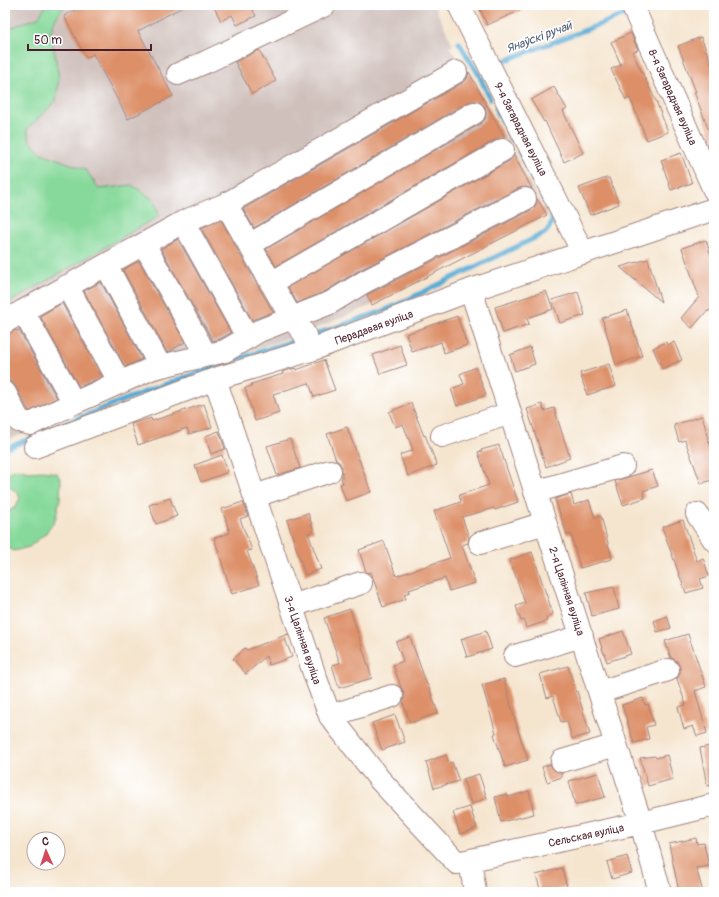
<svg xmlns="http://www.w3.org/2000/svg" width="719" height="897" font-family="Pangolin,sans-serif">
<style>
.industrial{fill:#cfc0bb}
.green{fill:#87d99b;stroke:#687c63}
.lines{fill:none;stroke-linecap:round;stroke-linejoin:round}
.stream{stroke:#59acd5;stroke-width:5}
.building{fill:#dd8f67}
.minor-casing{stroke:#a0827d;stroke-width:24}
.minor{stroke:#fff;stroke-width:22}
.labels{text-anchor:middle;stroke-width:3.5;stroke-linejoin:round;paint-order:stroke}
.street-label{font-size:11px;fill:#4a1f2b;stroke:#fff}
.water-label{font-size:12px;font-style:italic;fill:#515e77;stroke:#fff}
</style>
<rect width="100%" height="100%" fill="#fff"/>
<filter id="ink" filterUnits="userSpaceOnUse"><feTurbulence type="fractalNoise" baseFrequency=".025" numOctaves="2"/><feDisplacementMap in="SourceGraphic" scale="8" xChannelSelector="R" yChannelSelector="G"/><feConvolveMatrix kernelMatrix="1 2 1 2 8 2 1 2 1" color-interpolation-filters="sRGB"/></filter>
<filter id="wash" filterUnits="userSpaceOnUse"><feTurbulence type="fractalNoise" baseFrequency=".012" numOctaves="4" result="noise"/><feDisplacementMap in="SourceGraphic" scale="16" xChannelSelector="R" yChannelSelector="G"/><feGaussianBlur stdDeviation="0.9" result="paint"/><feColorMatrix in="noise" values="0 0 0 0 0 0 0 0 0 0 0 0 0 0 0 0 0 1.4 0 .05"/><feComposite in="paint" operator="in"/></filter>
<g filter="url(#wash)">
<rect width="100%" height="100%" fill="#f5e5cf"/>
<!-- industrial -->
<path class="industrial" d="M5,5H434L453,45L449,47L469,72L547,215L372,305L304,333L161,379L5,441Z"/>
<!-- green -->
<path class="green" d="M46,5H65L56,18L50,33L55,54L59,78L56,101L27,129L30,141L42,153L86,170L99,189L132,185L154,200L159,216L5,305V31L22,23L38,18Z
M17,469L29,472L42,471L57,473L61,481L60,499L55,520L45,534L29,547L14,551L5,546V514L15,507L20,498L17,492L5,484V474Z"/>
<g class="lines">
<!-- stream -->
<path class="stream" d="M650,7L655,5
M459,43L479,75L490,99
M504,61L627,14
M496,109L512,140
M519,152L536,186
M316,334L386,310L545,233C558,219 550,212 543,198
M52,429C133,395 214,365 297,340
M5,449L34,437"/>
</g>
<g id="blocks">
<!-- building -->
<path class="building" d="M84,5H186L138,31L173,96L128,119L93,54L86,58L64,16Z
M213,5H250L256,16L237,25L232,15L221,21Z
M478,5H533L487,25Z
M631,33L638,50L632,52L656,101L668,132L647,140L630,98L626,100L611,69L621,65L611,42Z
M701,37L714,71V141H713L694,92H696L678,46Z
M259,50L276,81L252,94L235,62Z
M469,72L505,138L497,139L276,266L266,249L480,124L485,119L486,113L485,107L480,102L474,101L468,102L254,228L243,209L462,83L467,79Z
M554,87L567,109L563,111L583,153L564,162L545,121L544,122L531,100Z
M681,153L692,183L671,190L661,160Z
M514,155L532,189L526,187L519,188L358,271L324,292L297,303L288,287L509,161Z
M606,178H609L619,204L590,215L579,188Z
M537,199L547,215L372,305L367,295L531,210L536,205Z
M221,220L238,251L273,312L252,320L201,228Z
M178,239L231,333L220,339L213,341L161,249Z
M706,240L714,265V309L706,312L692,328L681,318L699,297L682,248Z
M648,259L661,302L620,267Z
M139,261L185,342L170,351L167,352L123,270Z
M101,282L142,359L125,367L84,291Z
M546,291L553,309L527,318L529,324L503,333L495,307Z
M578,292L585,315L560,323L552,300Z
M62,303L102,377L79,387L40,316Z
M627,310L642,356L616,365L602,318Z
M457,316L467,345L444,353L441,342L412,352L406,334Z
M16,330L17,331L19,330L57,398L30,411L28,410L16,387L12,382L5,381V334Z
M666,342L667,345L674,342L682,360L662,369L653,348Z
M400,345L407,365L380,374L373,355Z
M530,347L535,364L515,371L510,355Z
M324,360L335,390L314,397L309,383L273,394L279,413L255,421L245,388L252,386L251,384L283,374L282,372L296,368V370Z
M609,364L616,386L587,395L580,373Z
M474,368H476L486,395L457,406L451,389L464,384L460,374Z
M411,403L424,436L425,435L437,465L408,476L400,455L413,450L403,424L395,427L389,412Z
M204,404L212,427L189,434L187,428L138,445L131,424L151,418L152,421Z
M542,404L544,411L554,408L570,458L546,467L527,409Z
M702,416L707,433H706L714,455V479L701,484L685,440L679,442L674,425Z
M347,427L371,492L346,501L340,484L343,483L341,478H342V467L339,462L336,460L327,434Z
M219,431L225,449L211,454L205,436Z
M290,439L300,468L277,475L267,446Z
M499,445L518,502L495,510L494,508L462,517L469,537L468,543L462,545L475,583L449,591L445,578L409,590L410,592L404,594L406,599L383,607L371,572L368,573L366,572L359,550L384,541L396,576L450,558L434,511L461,502L459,495L489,485L478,452L482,451L481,450Z
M222,455L228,472L201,482L195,465Z
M652,470L658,486L643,491L645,498L623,505L615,481Z
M571,494L574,505L589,500L595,518L601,516L612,559L580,568L571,534L567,535L555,499Z
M170,498L177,516L156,524L149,505Z
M243,502L248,516L240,519L252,550L247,551L259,585L232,594L214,538L230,533L222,509Z
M308,513L314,531L308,533L321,569L305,575L287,520Z
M683,520L697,561L703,558L709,576L700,579L703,588L686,593L662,527Z
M532,552L553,614L546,617L547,621L526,628L524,620L521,621L516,606L525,603L510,560Z
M614,587L619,609L592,616L586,593Z
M350,609L372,678L339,688L332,665L340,663L324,618Z
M667,616L671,628L657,632L654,621Z
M486,631L492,649L467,657L461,639Z
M623,631L631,654L607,662L599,639Z
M288,634V636L285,639L292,657L269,665L266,656L246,674L233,659L245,648L247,650Z
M688,634L706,687L695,691L707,733L697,736L693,726L684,729L678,707L686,705L677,679L680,673V667L677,661L671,658L665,641Z
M410,637L427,685H428L438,713L410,723L403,702L404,698V693L401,687L393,665L403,661L396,642Z
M568,666L576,692L577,691L590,734L572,739L567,721L561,722L553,696L547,698L540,674Z
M504,679L517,727L528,760L505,767L494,734L496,733L482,685Z
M643,698L645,705L648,704L654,725L646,727L649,739L634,743L622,705Z
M395,715L405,742L382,750L372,723Z
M714,745V785L707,786L700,748Z
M446,755L449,763L452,762L459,781L434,788L426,762Z
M667,755L673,779L648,786L640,758L655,756L656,758Z
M550,764L554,770L561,773L562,777L547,782L542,767Z
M598,773L605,797L575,805L569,781Z
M479,774L487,798L471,804L463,779Z
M529,791L534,814L501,822L495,797L507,794L508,797Z
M470,807L477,828L460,834L453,812Z
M696,838L697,844L704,843L709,866L696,868L703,892H679L669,844Z
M627,856L632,873L612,879L607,862Z
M562,868L567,887L549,892H541L536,875Z"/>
</g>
</g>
<g filter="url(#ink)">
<use href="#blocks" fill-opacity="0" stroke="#a0827d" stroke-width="1"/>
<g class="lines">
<defs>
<path id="minor" d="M459,5L583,253
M632,5L714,190
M178,74L206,62L325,5
M226,204L292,319L304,333L311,350
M183,222L248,338
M144,244L206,355
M249,245L474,113
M106,265L160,366
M271,283L503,150
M67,286L120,383
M471,290L641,823L660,892
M23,311L74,403
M5,322L23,311L183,222L226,204L456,72
M215,379L315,676L330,716L380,780L457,863L641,823L714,805
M5,393L19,421L31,424L74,403L153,368L225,351L259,331L330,303L364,282L525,199
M442,436L510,413
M35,447L215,379L311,350L471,290L714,209
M535,492L623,466
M255,496L330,471
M697,514L714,540
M480,543L545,523
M292,606L361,583
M515,656L582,636
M600,692L668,670
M330,716L392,696
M562,761L616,745
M470,860L475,892"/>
</defs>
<!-- minor casing -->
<use href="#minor" class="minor-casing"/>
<!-- minor -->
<use href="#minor" class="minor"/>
</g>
</g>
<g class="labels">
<!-- street labels -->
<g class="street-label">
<text transform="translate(673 97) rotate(66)" y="4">8-я Загарадная вуліца</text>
<text transform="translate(521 129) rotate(63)" y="4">9-я Загарадная вуліца</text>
<text transform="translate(374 327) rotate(-20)" y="4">Перадавая вуліца</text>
<text transform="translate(567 591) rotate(72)" y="4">2-я Цалінная вуліца</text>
<text transform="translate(303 640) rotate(71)" y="4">3-я Цалінная вуліца</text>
<text transform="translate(586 835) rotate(-12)" y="4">Сельская вуліца</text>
</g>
<!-- water labels -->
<g class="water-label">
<text transform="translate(539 37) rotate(-21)" y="4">Янаўскі ручай</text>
</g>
</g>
<!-- margin -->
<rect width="719" height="897" fill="none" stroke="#fff" stroke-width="20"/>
<!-- north arrow -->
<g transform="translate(46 851) rotate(357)"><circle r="19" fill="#ffffff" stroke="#b7a5aa"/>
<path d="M0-3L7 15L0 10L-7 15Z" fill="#d1495b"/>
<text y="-6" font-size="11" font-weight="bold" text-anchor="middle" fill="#4a1f2b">С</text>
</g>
<!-- scale -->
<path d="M28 44v6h123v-6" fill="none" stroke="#4a1f2b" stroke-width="2"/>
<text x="34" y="44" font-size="12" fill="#4a1f2b" stroke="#ffffff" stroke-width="3" paint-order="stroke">50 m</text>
</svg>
